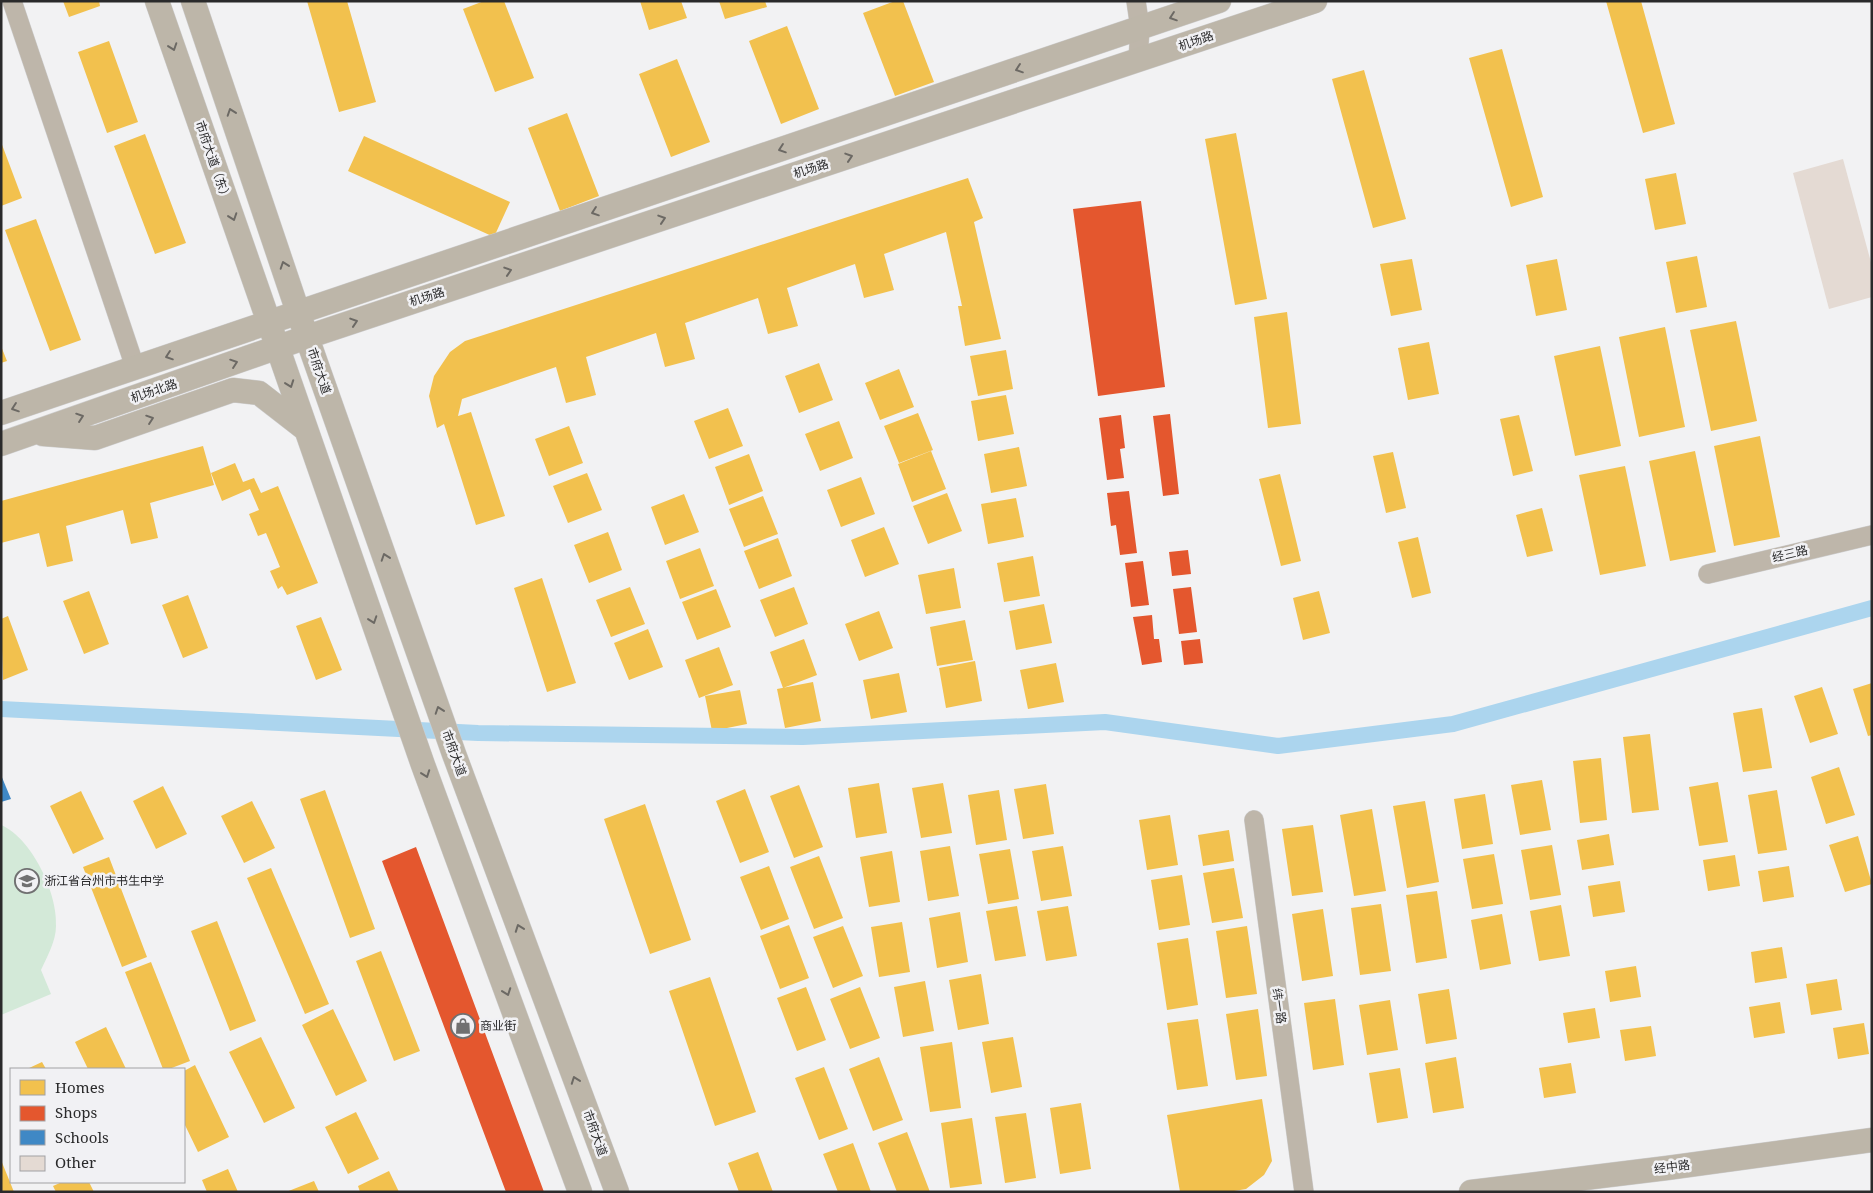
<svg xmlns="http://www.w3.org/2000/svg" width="1873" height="1193" font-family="'Noto Serif','Noto Sans SC',serif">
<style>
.green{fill:#d3e9d8}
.homes{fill:#f2c14e}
.shops{fill:#e4572e}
.schools{fill:#3f88c5}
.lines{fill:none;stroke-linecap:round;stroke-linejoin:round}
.canal{stroke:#acd5ee;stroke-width:16}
.building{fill:#e4dad3}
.minor-casing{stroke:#cececf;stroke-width:20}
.major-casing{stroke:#cececf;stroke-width:25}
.minor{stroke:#beb6aa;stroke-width:19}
.major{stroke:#bdb6a9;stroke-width:24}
.oneway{stroke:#6c6964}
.labels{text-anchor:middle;stroke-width:5;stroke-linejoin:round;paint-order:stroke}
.street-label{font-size:12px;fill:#2a2a2b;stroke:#f1f1f4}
.poi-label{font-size:12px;fill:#2a2a2b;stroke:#f1f1f4;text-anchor:start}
</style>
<rect width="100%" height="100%" fill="#f2f2f3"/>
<!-- green -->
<path class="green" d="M1,825C32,838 58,894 56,926C56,941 47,957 41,970L51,994L1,1015Z"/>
<!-- homes -->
<path class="homes" d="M63,1H99L100,6L69,17Z
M307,1H347L376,102L339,112Z
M484,1H504L534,78L495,92L463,9Z
M640,1H681L687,18L649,30Z
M719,1H765L767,7L725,19Z
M895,1H903L934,82L895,96L863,13Z
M1606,1H1641L1675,124L1643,133Z
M787,26L819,109L781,124L749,41Z
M109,41L138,122L107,133L78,52Z
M1502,49L1543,197L1511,207L1469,58Z
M677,59L710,142L671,157L639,74Z
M1364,70L1406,219L1373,228L1332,79Z
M567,113L599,196L560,211L528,128Z
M1236,133L1267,299L1235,305L1205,139Z
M145,134L186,243L155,254L114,146Z
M364,136L510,202L494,237L348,171Z
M1,142L22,198L1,206Z
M1676,173L1686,224L1655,230L1645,179Z
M968,178L983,218L974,222L1001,339L965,346L958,306H962L946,232L884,254L894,290L864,298L855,264L787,288L798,326L768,334L758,298L685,323L695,359L665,367L656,333L586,357L596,395L566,403L556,367L462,399L458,416L471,412L505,516L476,525L444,424L437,428L429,396L434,376L450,352L465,341Z
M36,219L81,340L50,351L5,230Z
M1697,256L1707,307L1676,313L1666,262Z
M1412,259L1422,310L1391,316L1380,264Z
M1557,259L1567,310L1536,316L1526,265Z
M1287,312L1301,424L1268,428L1254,317Z
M1736,321L1757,421L1711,431L1690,330Z
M1665,327L1685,427L1639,437L1619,337Z
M1429,342L1439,394L1408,400L1398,348Z
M1,346L7,361L1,363Z
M1600,346L1621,446L1575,456L1554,356Z
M1006,350L1013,389L978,396L970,356Z
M819,363L833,400L799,413L785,376Z
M899,369L914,407L880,420L865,383Z
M1006,395L1014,434L978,441L971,401Z
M728,408L743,446L709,459L694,421Z
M918,413L933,450L899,463L884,426Z
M1519,415L1533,471L1513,476L1500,419Z
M839,421L853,458L820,471L805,434Z
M569,426L583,463L549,476L535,439Z
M1760,436L1780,537L1734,546L1714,446Z
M203,446L214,485L150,503L158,538L131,544L123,510L66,526L73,561L47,567L39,533L1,543V501Z
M1019,447L1027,486L991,493L984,454Z
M931,451L946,489L912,502L898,464Z
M1695,451L1716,552L1670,561L1649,461Z
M1393,452L1406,508L1386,513L1373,456Z
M749,454L763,491L729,505L715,467Z
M235,463L243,482L254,478L261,493L278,486L318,583L287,595L282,586L278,589L270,571L280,567L266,533L258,536L249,514L259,510L250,489L222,501L211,473Z
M1625,466L1646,566L1600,575L1579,475Z
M587,473L602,510L568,523L553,486Z
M1280,474L1301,561L1281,566L1259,479Z
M861,477L875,514L841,527L827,490Z
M947,493L962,531L928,544L913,506Z
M684,494L699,532L665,545L651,507Z
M763,496L778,534L744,547L729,509Z
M1016,498L1024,537L988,544L981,504Z
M1542,508L1553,551L1527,557L1516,515Z
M884,527L899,564L865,577L851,540Z
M608,532L622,570L589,583L574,545Z
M1418,537L1431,593L1412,598L1398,542Z
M778,538L792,576L759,589L744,551Z
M700,548L714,586L680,599L666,561Z
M1033,556L1040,596L1004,602L997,563Z
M954,568L961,608L926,614L918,575Z
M542,578L576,683L547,692L514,588Z
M630,587L645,624L611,637L596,600Z
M794,587L808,624L775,637L760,600Z
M716,589L731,627L697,640L682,602Z
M89,591L109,644L84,654L63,601Z
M1319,591L1330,633L1303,640L1293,598Z
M188,595L208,648L183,658L162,605Z
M1044,604L1052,643L1016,650L1009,611Z
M879,611L893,648L859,661L845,624Z
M8,616L28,670L3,680L1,619Z
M321,617L342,670L316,680L296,626Z
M965,620L973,660L937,666L930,627Z
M648,629L663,667L629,680L614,643Z
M804,639L817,675L783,688L770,652Z
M719,647L733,685L699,698L685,660Z
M975,661L982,701L946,708L939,668Z
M1056,663L1064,702L1028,709L1020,670Z
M899,673L907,712L871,719L863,680Z
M813,682L821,721L785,728L777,689Z
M1872,683V735L1868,736L1853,689Z
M1822,687L1838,734L1810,743L1794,696Z
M740,690L747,724L712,731L705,696Z
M1762,708L1772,768L1743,772L1733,713Z
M1650,734L1659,810L1632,813L1623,737Z
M1601,758L1607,820L1580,823L1573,761Z
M1839,767L1855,815L1826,824L1811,777Z
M1542,780L1551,830L1520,835L1511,785Z
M1718,782L1728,842L1699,846L1689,787Z
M879,783L887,833L856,838L848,788Z
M943,783L952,833L921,838L912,788Z
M1046,784L1054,834L1023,839L1014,789Z
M799,785L823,847L794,858L770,796Z
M163,786L187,834L156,849L133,801Z
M745,789L769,852L740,863L716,801Z
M325,790L375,929L350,938L300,799Z
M999,790L1007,840L976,845L968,795Z
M1777,790L1787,850L1758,854L1748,795Z
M81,791L104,839L73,854L50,806Z
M1485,794L1493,844L1462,849L1454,799Z
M252,801L275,848L244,863L221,816Z
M1425,801L1439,882L1407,888L1393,806Z
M645,804L691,940L650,954L604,819Z
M1372,809L1386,891L1354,896L1340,815Z
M1170,815L1178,865L1147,870L1139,820Z
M1313,825L1323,892L1292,896L1282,829Z
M1229,830L1234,861L1203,866L1198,835Z
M1609,834L1614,865L1582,870L1577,840Z
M1858,836L1872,884L1845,892L1829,845Z
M1552,845L1561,895L1530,900L1521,850Z
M950,846L959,896L928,901L920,851Z
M1063,846L1072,896L1041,901L1032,851Z
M1010,849L1019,899L988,904L979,854Z
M892,851L900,902L869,907L860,857Z
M1494,854L1503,904L1472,909L1463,859Z
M1735,855L1740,886L1708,891L1703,860Z
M819,856L843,918L814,929L790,867Z
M109,857L147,957L122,967L83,867Z
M769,866L789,919L761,930L740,877Z
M1789,866L1794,897L1763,902L1758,871Z
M271,868L329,1004L305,1014L247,878Z
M1234,868L1243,918L1212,923L1203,873Z
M1182,875L1190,925L1159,930L1151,880Z
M1620,881L1625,912L1593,917L1588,886Z
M1437,891L1447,958L1416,963L1406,895Z
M1381,904L1391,971L1360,975L1351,908Z
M1561,905L1570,956L1539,961L1530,911Z
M1017,906L1026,956L995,961L986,911Z
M1068,906L1077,956L1046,961L1037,911Z
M1323,909L1333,976L1302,981L1292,914Z
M960,912L968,962L937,968L929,918Z
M1502,914L1511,964L1480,970L1471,920Z
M217,921L256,1021L230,1031L191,931Z
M902,922L910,972L879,977L871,927Z
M789,925L809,978L780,989L760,936Z
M843,926L863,976L833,988L813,937Z
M1247,926L1257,994L1226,998L1216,931Z
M1188,938L1198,1005L1167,1010L1157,943Z
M1782,947L1787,978L1755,983L1751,952Z
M381,951L420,1051L394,1061L356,961Z
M151,962L190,1061L169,1069H163L125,972Z
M1636,966L1641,997L1610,1002L1605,971Z
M981,974L989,1024L958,1030L949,980Z
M710,977L756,1112L715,1126L669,991Z
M1837,979L1842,1010L1811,1015L1806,984Z
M925,981L934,1031L903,1037L894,987Z
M806,987L826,1040L797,1051L777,998Z
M860,987L880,1038L850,1049L830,999Z
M1449,989L1457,1039L1426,1044L1418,994Z
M1335,999L1344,1065L1313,1070L1304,1003Z
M1390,1000L1398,1050L1367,1055L1359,1005Z
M1780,1002L1785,1033L1754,1038L1749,1007Z
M1595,1008L1600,1038L1568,1043L1563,1013Z
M333,1009L367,1081L336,1096L302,1025Z
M1258,1009L1267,1076L1236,1080L1226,1014Z
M1198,1019L1208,1086L1177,1090L1167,1023Z
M1864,1023L1869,1054L1838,1059L1833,1028Z
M1651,1026L1656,1056L1625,1061L1620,1030Z
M106,1027L126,1069H88L75,1042Z
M261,1037L295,1108L264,1123L229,1052Z
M1013,1037L1022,1087L991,1093L982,1042Z
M952,1042L961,1108L930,1112L920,1047Z
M879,1057L903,1120L873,1131L849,1069Z
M1456,1057L1464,1108L1433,1113L1425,1063Z
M42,1062L46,1069H27Z
M1571,1063L1576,1093L1544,1098L1539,1068Z
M195,1065L229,1137L198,1152L184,1123V1071Z
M824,1067L848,1129L819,1140L795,1078Z
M1400,1068L1408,1118L1377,1123L1369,1073Z
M1262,1099L1272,1161L1264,1175L1246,1189L1228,1192H1180L1167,1115Z
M1081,1103L1091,1169L1060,1174L1050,1108Z
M356,1112L379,1159L348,1174L325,1127Z
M1026,1113L1036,1178L1005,1183L995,1117Z
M972,1118L982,1184L950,1188L941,1123Z
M907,1132L930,1192H897L878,1143Z
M853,1143L871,1192H838L823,1154Z
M758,1152L773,1192H739L728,1163Z
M1,1160L14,1192H1Z
M228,1169L238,1192H207L202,1180Z
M389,1171L399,1192H360L358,1186Z
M314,1181L319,1192H286Z
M62,1182H89L94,1192H56L53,1186Z"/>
<!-- shops -->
<path class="shops" d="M1141,201L1165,387L1098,396L1073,209Z
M1170,414L1179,494L1163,496L1153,416Z
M1121,415L1125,448L1120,449L1124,478L1107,480L1099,418Z
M1129,491L1137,553L1120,555L1116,525L1111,526L1107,493Z
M1188,550L1191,574L1172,576L1169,552Z
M1143,561L1149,605L1131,607L1125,563Z
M1191,587L1197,632L1179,634L1173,589Z
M1152,615L1154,639H1159L1162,662L1142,665L1133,617Z
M1200,639L1203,663L1184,665L1181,641Z
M416,847L544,1192H506L382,861Z"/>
<!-- schools -->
<path class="schools" d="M1,775L11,799L1,802Z"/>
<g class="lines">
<!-- canal -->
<path class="canal" d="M1,709L478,733L803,737L1105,722L1278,746L1453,724L1872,608"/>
</g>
<!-- building -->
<path class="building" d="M1843,159L1872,266V297L1829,309L1793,173Z"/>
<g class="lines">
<defs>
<path id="minor" d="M12,1L135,367
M1136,1L1140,28L1138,61
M1708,574L1872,535
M1254,820L1304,1192"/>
<path id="major" d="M157,1L423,765L580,1192
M193,1L298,312L454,754L617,1192
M1,413L1219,1
M43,434L95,438L233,390L259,393L304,428
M1,444L307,337L1315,1
M1471,1192L1667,1168L1872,1140"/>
</defs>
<!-- minor casing -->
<use href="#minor" class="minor-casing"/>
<!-- major casing -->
<use href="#major" class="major-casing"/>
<!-- minor -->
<use href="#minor" class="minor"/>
<!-- major -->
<use href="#major" class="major"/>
</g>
<!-- one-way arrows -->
<defs><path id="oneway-chevron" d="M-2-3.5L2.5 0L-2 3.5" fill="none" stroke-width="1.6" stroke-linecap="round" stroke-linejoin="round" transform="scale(1.25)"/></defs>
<g class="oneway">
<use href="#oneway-chevron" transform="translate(1173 17) rotate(161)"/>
<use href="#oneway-chevron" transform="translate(173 47) rotate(71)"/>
<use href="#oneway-chevron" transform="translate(1019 69) rotate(161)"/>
<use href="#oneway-chevron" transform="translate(231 112) rotate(-109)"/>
<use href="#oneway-chevron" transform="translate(782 149) rotate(161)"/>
<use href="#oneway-chevron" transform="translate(849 157) rotate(-18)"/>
<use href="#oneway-chevron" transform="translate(595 212) rotate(161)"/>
<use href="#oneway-chevron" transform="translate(233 217) rotate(71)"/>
<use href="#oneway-chevron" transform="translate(662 219) rotate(-18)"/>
<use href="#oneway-chevron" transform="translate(284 265) rotate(-109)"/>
<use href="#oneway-chevron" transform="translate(508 271) rotate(-18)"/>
<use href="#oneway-chevron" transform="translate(354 322) rotate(-18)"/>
<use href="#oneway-chevron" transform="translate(169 356) rotate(161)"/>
<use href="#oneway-chevron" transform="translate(234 363) rotate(-19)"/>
<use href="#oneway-chevron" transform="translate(290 384) rotate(70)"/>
<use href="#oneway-chevron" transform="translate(15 408) rotate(161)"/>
<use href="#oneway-chevron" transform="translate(80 417) rotate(-19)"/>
<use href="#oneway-chevron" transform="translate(150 419) rotate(-19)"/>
<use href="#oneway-chevron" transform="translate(385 557) rotate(-109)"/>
<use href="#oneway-chevron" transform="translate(373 620) rotate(71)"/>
<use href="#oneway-chevron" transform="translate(439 710) rotate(-109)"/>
<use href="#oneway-chevron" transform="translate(426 774) rotate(70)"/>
<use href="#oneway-chevron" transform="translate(519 928) rotate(-110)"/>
<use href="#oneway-chevron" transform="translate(507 992) rotate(70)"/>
<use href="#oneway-chevron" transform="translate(575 1080) rotate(-110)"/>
</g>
<!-- icons -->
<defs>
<symbol id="school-ring" viewBox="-11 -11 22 22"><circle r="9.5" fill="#f1f1f4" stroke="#707071" stroke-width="1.5"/><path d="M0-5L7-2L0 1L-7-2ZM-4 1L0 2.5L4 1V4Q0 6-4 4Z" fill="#707071"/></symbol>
<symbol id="shop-ring" viewBox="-11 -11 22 22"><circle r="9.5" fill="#f1f1f4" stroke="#707071" stroke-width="1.5"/><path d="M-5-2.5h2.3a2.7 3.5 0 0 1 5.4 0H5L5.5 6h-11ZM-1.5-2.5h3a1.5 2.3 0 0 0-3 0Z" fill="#707071"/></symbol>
</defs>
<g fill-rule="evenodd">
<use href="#school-ring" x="13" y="867" width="28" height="28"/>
<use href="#shop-ring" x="449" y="1012" width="28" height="28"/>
</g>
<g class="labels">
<!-- street labels -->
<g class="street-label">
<text transform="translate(1196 41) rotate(-19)" y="4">机场路</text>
<text transform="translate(213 161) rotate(71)" y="4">市府大道（东）</text>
<text transform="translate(811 169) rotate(-18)" y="4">机场路</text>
<text transform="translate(427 297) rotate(-18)" y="4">机场路</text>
<text transform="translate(319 371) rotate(71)" y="4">市府大道</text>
<text transform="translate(154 391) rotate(-19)" y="4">机场北路</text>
<text transform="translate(1790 554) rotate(-13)" y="4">经三路</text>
<text transform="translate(454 753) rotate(70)" y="4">市府大道</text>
<text transform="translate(1279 1006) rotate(82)" y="4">纬一路</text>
<text transform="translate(595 1133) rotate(70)" y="4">市府大道</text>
<text transform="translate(1672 1167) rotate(-7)" y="4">经中路</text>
</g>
<!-- poi labels -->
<g class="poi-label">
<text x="44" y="885">浙江省台州市书生中学</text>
<text x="480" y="1030">商业街</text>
</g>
</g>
<!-- border -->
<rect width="1873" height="1193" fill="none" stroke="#2a2a2b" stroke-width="5"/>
<!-- legend -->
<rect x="10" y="1068" width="175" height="115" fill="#f1f1f4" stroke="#a1a1a4"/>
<rect x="20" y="1080" width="25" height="15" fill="#f2c14e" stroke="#a1a1a4"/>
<text x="55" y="1093" font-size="15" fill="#2a2a2b">Homes</text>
<rect x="20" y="1106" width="25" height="15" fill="#e4572e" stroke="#a1a1a4"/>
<text x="55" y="1118" font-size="15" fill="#2a2a2b">Shops</text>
<rect x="20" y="1130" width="25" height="15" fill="#3f88c5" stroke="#a1a1a4"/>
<text x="55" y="1143" font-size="15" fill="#2a2a2b">Schools</text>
<rect x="20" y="1156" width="25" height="15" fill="#e4dad3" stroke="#a1a1a4"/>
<text x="55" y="1168" font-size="15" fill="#2a2a2b">Other</text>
</svg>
